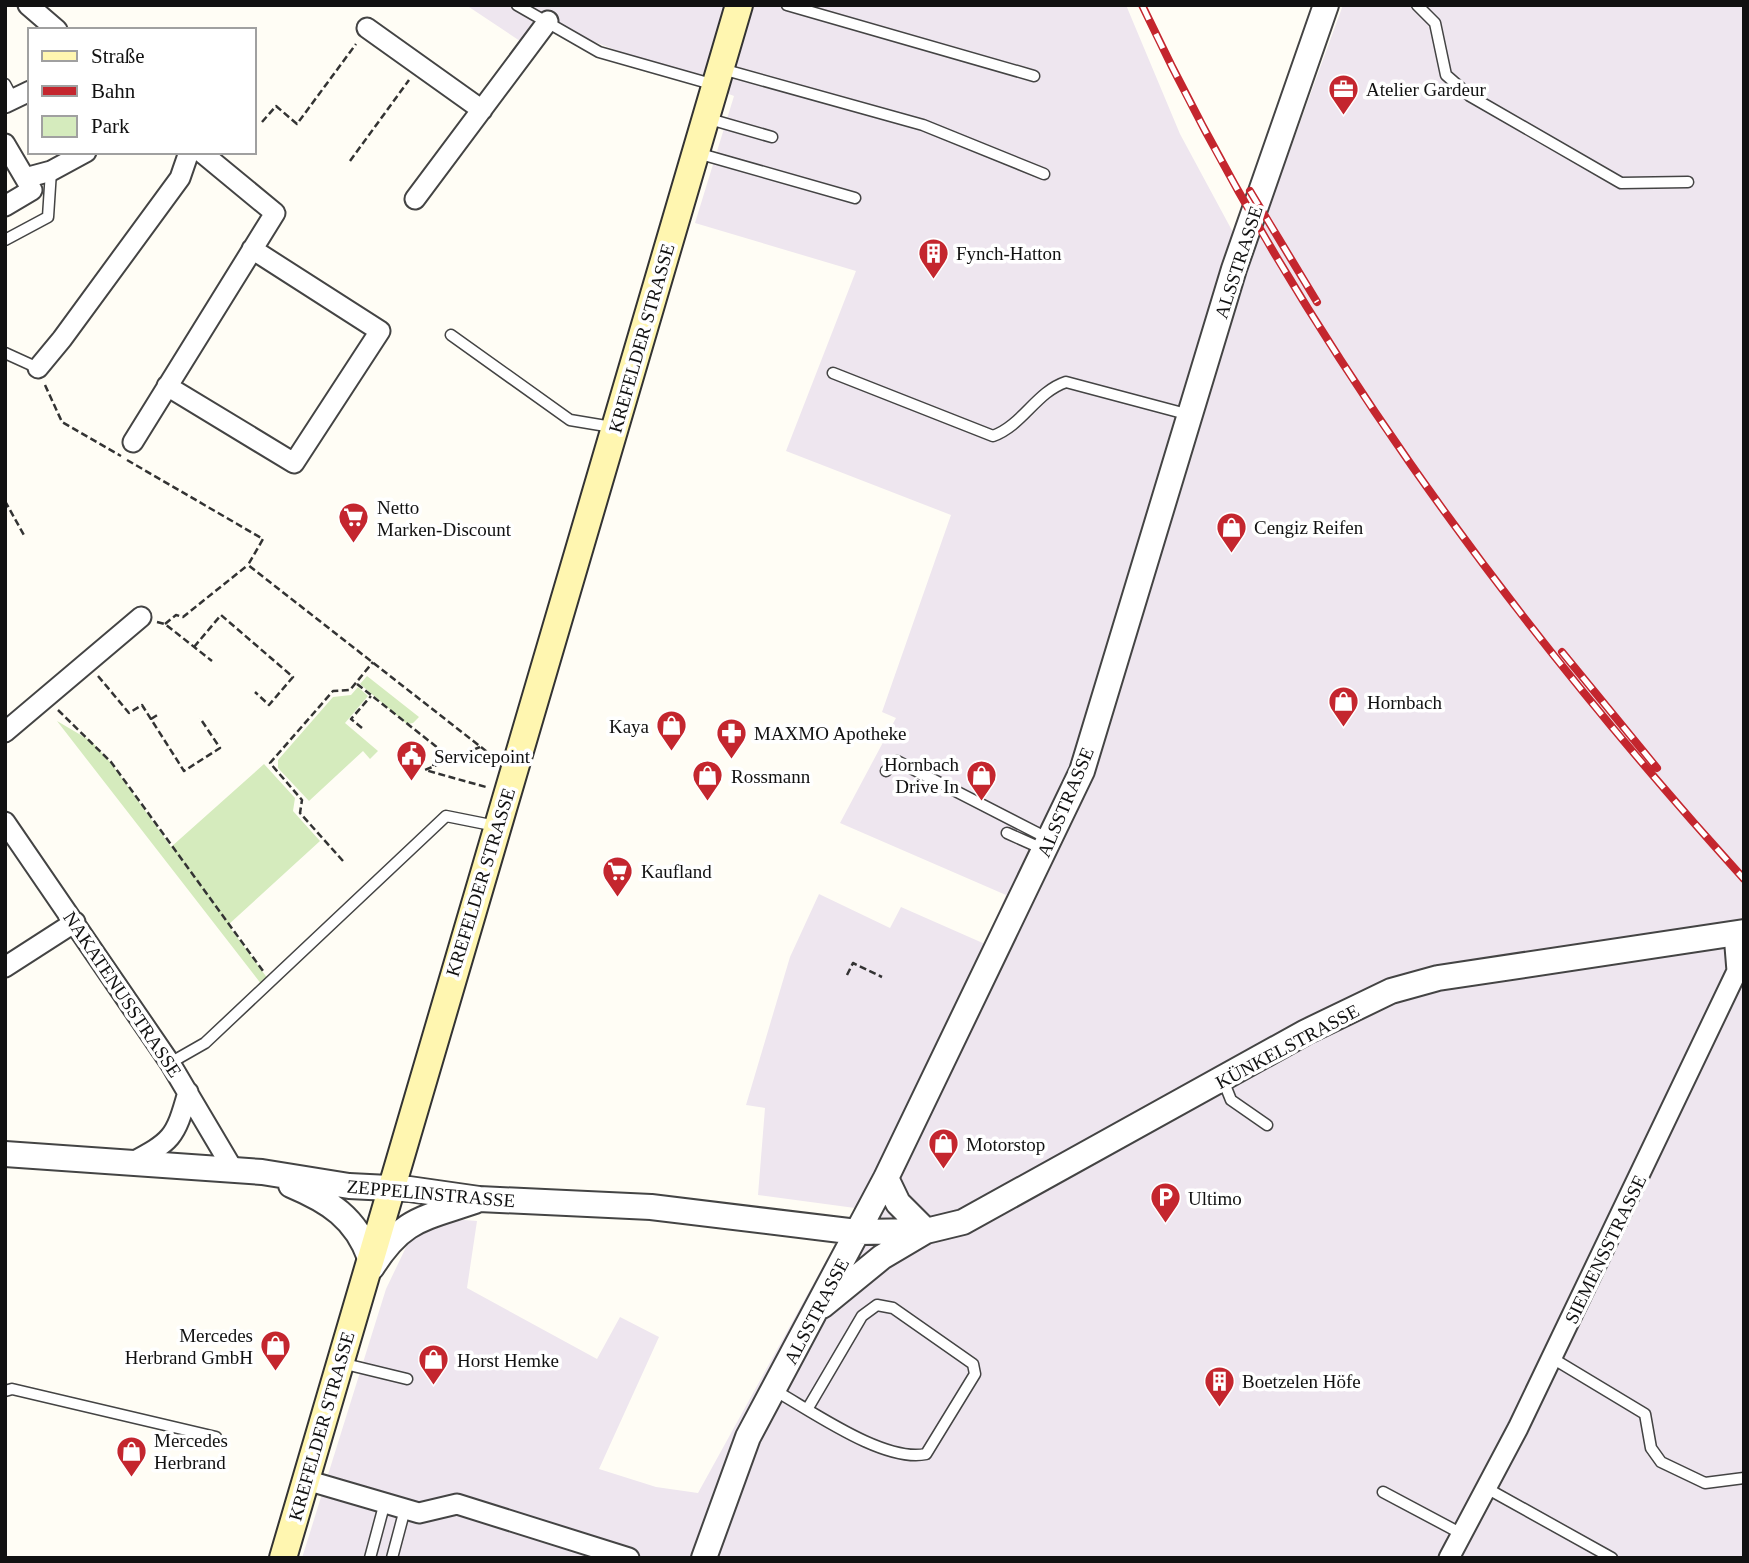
<svg xmlns="http://www.w3.org/2000/svg" width="1749" height="1563" font-family="'Times New Roman',serif">
<style>
.industrial{fill:#eee6ef}
.green{fill:#d5ebbd}
.lines{fill:none;stroke-linecap:round;stroke-linejoin:round}
.service-casing{stroke:#444;stroke-width:13}
.minor-casing{stroke:#444;stroke-width:23}
.tertiary-casing{stroke:#444;stroke-width:28}
.secondary-casing{stroke:#333;stroke-width:30}
.path{stroke:#333;stroke-width:2.5;stroke-dasharray:7 3.5;stroke-linecap:butt}
.service{stroke:#fff;stroke-width:10}
.minor{stroke:#fff;stroke-width:19}
.tertiary{stroke:#fff;stroke-width:24}
.secondary{stroke:#fff6b0;stroke-width:26}
.rail-casing{stroke:#c4262e;stroke-width:8}
.rail{stroke:#fff;stroke-width:5;stroke-dasharray:16;stroke-linecap:butt}
.labels{text-anchor:middle;stroke-width:7;stroke-linejoin:round;paint-order:stroke}
.poi-label{font-size:19px;fill:#111;stroke:#fff;text-anchor:start}
.street-label{font-size:19px;fill:#111;stroke:#fff}
</style>
<rect width="100%" height="100%" fill="#fffdf5"/>
<!-- industrial -->
<path class="industrial" d="M466,5H1126L1180,134L1249,262L1343,5H1744V1558H302L386,1289L408,1243L441,1218L477,1221L467,1288L597,1359L620,1317L659,1337L599,1469L656,1487L698,1493L855,1208L758,1195L765,1108L746,1105L790,957L819,894L890,928L901,907L985,944L1006,895L840,823L896,718L882,712L951,515L786,451L856,271L695,223L734,96L551,25L523,43Z"/>
<!-- green -->
<path class="green" d="M367,676L419,717L413,723L407,724L360,684Z
M358,687L368,696L345,723L378,751L370,759L363,751L309,801L278,768V760L333,697L351,695Z
M57,721L91,741L111,763L171,847L264,764L295,798L293,811L320,841L228,925L268,979L262,985Z"/>
<g class="lines">
<defs>
<path id="service" d="M517,5L599,52L715,85
M787,5L1034,76
M1417,5L1435,23L1446,75L1470,96L1621,183L1688,182
M722,69L923,125L1044,174
M5,84L13,99
M706,118L772,137
M697,153L855,198
M5,240L48,217L51,171
M451,335L570,420L612,427
M5,353L38,368
M833,373L993,436C1023,425 1036,392 1066,382L1190,415
M886,771L897,761L1049,839
M1007,833L1045,850
M170,1063L205,1043L446,816L496,826
M1223,1080L1231,1100L1267,1125
M1552,1358L1645,1414L1651,1448L1661,1462L1705,1483L1744,1478
M341,1363L407,1379
M774,1390C812,1411 884,1463 926,1454L975,1374L973,1364L893,1308L877,1305L862,1316L808,1408
M5,1391L12,1389L216,1437
M1488,1489L1612,1558
M1383,1492L1462,1534
M370,1558L385,1502
M392,1558L405,1509"/>
<path id="minor" d="M28,5L57,30
M367,28L482,110
M5,103L30,91
M5,144L32,190L5,206
M25,178L51,171L86,152
M415,199L548,21
M38,368L62,339L180,178L189,152
M167,386L294,463L380,331L252,249
M133,442L275,213L201,152
M5,732L141,617
M5,822L170,1063L234,1171
M5,967L75,922
M129,1164C172,1141 175,1139 188,1092
M306,1480L419,1513L457,1504L629,1558
M1449,1558L1518,1428L1737,971L1734,934"/>
<path id="tertiary" d="M5,1154L262,1172L349,1186L409,1189L479,1199L651,1207L857,1232L926,1231L963,1222L1306,1032L1391,991L1438,978L1744,932
M291,1185C329,1201 356,1218 370,1258
M372,1267C403,1218 423,1219 475,1201
M822,1306L882,1257L926,1231L898,1203L886,1178
M704,1558L748,1437L886,1178L1082,771L1234,269L1326,5"/>
<path id="secondary" d="M283,1558L739,5"/>
</defs>
<!-- service casing -->
<use href="#service" class="service-casing"/>
<!-- minor casing -->
<use href="#minor" class="minor-casing"/>
<!-- tertiary casing -->
<use href="#tertiary" class="tertiary-casing"/>
<!-- secondary casing -->
<use href="#secondary" class="secondary-casing"/>
<!-- path -->
<path class="path" d="M262,122L276,106L297,124L356,44
M350,161L409,80
M45,385L62,422L121,456
M127,460L263,539L248,565L495,758
M5,501L25,537
M157,622L165,624L212,661
M165,624L176,615L183,617L248,565
M194,647L221,615L293,677L269,705L255,692
M98,676L129,713L142,705L184,771L220,748L200,718
M357,684L438,748L433,766
M58,710L111,762L263,971
M151,719L159,714
M362,728L351,719L371,696
M480,747L425,770L486,787
M343,861L300,813L302,800L270,763L333,691L350,690L373,662
M847,975L853,963L882,977"/>
<!-- service -->
<use href="#service" class="service"/>
<!-- minor -->
<use href="#minor" class="minor"/>
<!-- tertiary -->
<use href="#tertiary" class="tertiary"/>
<!-- secondary -->
<use href="#secondary" class="secondary"/>
<defs>
<path id="rail" d="M1142,5C1294,327 1506,616 1744,879
M1250,191L1317,302
M1562,652L1657,768"/>
</defs>
<!-- rail casing -->
<use href="#rail" class="rail-casing"/>
<!-- rail -->
<use href="#rail" class="rail"/>
</g>
<!-- icons -->
<defs>
<symbol id="office-pin" viewBox="-11 -11 22 30"><path d="M0 17L-7.5 6A9.5 9.5 0 1 1 7.5 6Z" fill="#c4262e" stroke="#fff"/><path d="M-6-3h4V-5.5h4V-3h4V5H-6ZM-1-4.5V-3h2v-1.5ZM-6 0V1H6V0Z" fill="#fff"/></symbol>
<symbol id="building-pin" viewBox="-11 -11 22 30"><path d="M0 17L-7.5 6A9.5 9.5 0 1 1 7.5 6Z" fill="#c4262e" stroke="#fff"/><path d="M-4-6H4V6H1V3H-1V6H-4ZM-2.5-4.3h1.7v1.8h-1.7ZM.8-4.3h1.7v1.8H.8ZM-2.5-1h1.7V.8h-1.7ZM.8-1h1.7V.8H.8Z" fill="#fff"/></symbol>
<symbol id="supermarket-pin" viewBox="-11 -11 22 30"><path d="M0 17L-7.5 6A9.5 9.5 0 1 1 7.5 6Z" fill="#c4262e" stroke="#fff"/><path d="M-6-5.5h2.5l.6 2H6L4.5 2H-2.5L-4.4-4H-6ZM-1.5 3.2a1.3 1.3 0 1 0 .1 0ZM3 3.2a1.3 1.3 0 1 0 .1 0Z" fill="#fff"/></symbol>
<symbol id="shop-pin" viewBox="-11 -11 22 30"><path d="M0 17L-7.5 6A9.5 9.5 0 1 1 7.5 6Z" fill="#c4262e" stroke="#fff"/><path d="M-5-2.5h2.3a2.7 3.5 0 0 1 5.4 0H5L5.5 6h-11ZM-1.5-2.5h3a1.5 2.3 0 0 0-3 0Z" fill="#fff"/></symbol>
<symbol id="pharmacy-pin" viewBox="-11 -11 22 30"><path d="M0 17L-7.5 6A9.5 9.5 0 1 1 7.5 6Z" fill="#c4262e" stroke="#fff"/><path d="M-2-6h4v4h4v4h-4v4h-4v-4h-4v-4h4Z" fill="#fff"/></symbol>
<symbol id="civic-pin" viewBox="-11 -11 22 30"><path d="M0 17L-7.5 6A9.5 9.5 0 1 1 7.5 6Z" fill="#c4262e" stroke="#fff"/><path d="M-.6-6.5H3V-4.5H.6V-3L4-1V1h2V6H-6V1h2V-1L-.6-3ZM-1.2 2.5V6h2.4V2.5Z" fill="#fff"/></symbol>
<symbol id="parking-pin" viewBox="-11 -11 22 30"><path d="M0 17L-7.5 6A9.5 9.5 0 1 1 7.5 6Z" fill="#c4262e" stroke="#fff"/><path d="M-3.5-5.5H1a3.5 3.5 0 0 1 0 7H-1V5.5H-3.5ZM-1-3.4V-.6H.8a1.4 1.4 0 0 0 0-2.8Z" fill="#fff"/></symbol>
</defs>
<g fill-rule="evenodd">
<use href="#office-pin" x="1326" y="72" width="35" height="47"/>
<use href="#building-pin" x="916" y="236" width="35" height="47"/>
<use href="#supermarket-pin" x="336" y="500" width="35" height="47"/>
<use href="#shop-pin" x="1214" y="510" width="35" height="47"/>
<use href="#shop-pin" x="1326" y="684" width="35" height="47"/>
<use href="#shop-pin" x="654" y="708" width="35" height="47"/>
<use href="#pharmacy-pin" x="714" y="716" width="35" height="47"/>
<use href="#civic-pin" x="394" y="738" width="35" height="47"/>
<use href="#shop-pin" x="964" y="758" width="35" height="47"/>
<use href="#shop-pin" x="690" y="758" width="35" height="47"/>
<use href="#supermarket-pin" x="600" y="854" width="35" height="47"/>
<use href="#shop-pin" x="926" y="1126" width="35" height="47"/>
<use href="#parking-pin" x="1148" y="1180" width="35" height="47"/>
<use href="#shop-pin" x="258" y="1328" width="35" height="47"/>
<use href="#shop-pin" x="416" y="1342" width="35" height="47"/>
<use href="#building-pin" x="1202" y="1364" width="35" height="47"/>
<use href="#shop-pin" x="114" y="1434" width="35" height="47"/>
</g>
<g class="labels">
<!-- poi labels -->
<g class="poi-label">
<text x="1366" y="96">Atelier Gardeur</text>
<text x="956" y="260">Fynch-Hatton</text>
<text x="377" y="514">Netto<tspan x="377" dy="22">Marken-Discount</tspan></text>
<text x="1254" y="534">Cengiz Reifen</text>
<text x="1367" y="709">Hornbach</text>
<text x="649" y="733" text-anchor="end">Kaya</text>
<text x="754" y="740">MAXMO Apotheke</text>
<text x="434" y="763">Servicepoint</text>
<text x="959" y="771" text-anchor="end">Hornbach<tspan x="959" dy="22">Drive In</tspan></text>
<text x="731" y="783">Rossmann</text>
<text x="641" y="878">Kaufland</text>
<text x="966" y="1151">Motorstop</text>
<text x="1188" y="1205">Ultimo</text>
<text x="253" y="1342" text-anchor="end">Mercedes<tspan x="253" dy="22">Herbrand GmbH</tspan></text>
<text x="457" y="1367">Horst Hemke</text>
<text x="1242" y="1388">Boetzelen Höfe</text>
<text x="154" y="1447">Mercedes<tspan x="154" dy="22">Herbrand</tspan></text>
</g>
<!-- street labels -->
<g class="street-label">
<text transform="translate(1238 262) rotate(-72)" y="7">ALSSTRASSE</text>
<text transform="translate(641 338) rotate(-74)" y="7">KREFELDER STRASSE</text>
<text transform="translate(1065 802) rotate(-67)" y="7">ALSSTRASSE</text>
<text transform="translate(480 882) rotate(-73)" y="7">KREFELDER STRASSE</text>
<text transform="translate(123 994) rotate(56)" y="7">NAKATENUSSTRASSE</text>
<text transform="translate(1287 1046) rotate(-28)" y="7">KÜNKELSTRASSE</text>
<text transform="translate(431 1193) rotate(5)" y="7">ZEPPELINSTRASSE</text>
<text transform="translate(1605 1249) rotate(-64)" y="7">SIEMENSSTRASSE</text>
<text transform="translate(816 1311) rotate(-62)" y="7">ALSSTRASSE</text>
<text transform="translate(321 1426) rotate(-74)" y="7">KREFELDER STRASSE</text>
</g>
</g>
<!-- border -->
<rect width="1749" height="1563" fill="none" stroke="#111111" stroke-width="14"/>
<!-- legend -->
<rect x="28" y="28" width="228" height="126" fill="#ffffff" stroke="#a0a0a0" stroke-width="2"/>
<rect x="42" y="51" width="35" height="10" fill="#fff6b0" stroke="#a0a0a0" stroke-width="2"/>
<text x="91" y="63" font-size="21" fill="#111111">Straße</text>
<rect x="42" y="86" width="35" height="10" fill="#c4262e" stroke="#a0a0a0" stroke-width="2"/>
<text x="91" y="98" font-size="21" fill="#111111">Bahn</text>
<rect x="42" y="116" width="35" height="21" fill="#d5ebbd" stroke="#a0a0a0" stroke-width="2"/>
<text x="91" y="133" font-size="21" fill="#111111">Park</text>
</svg>
